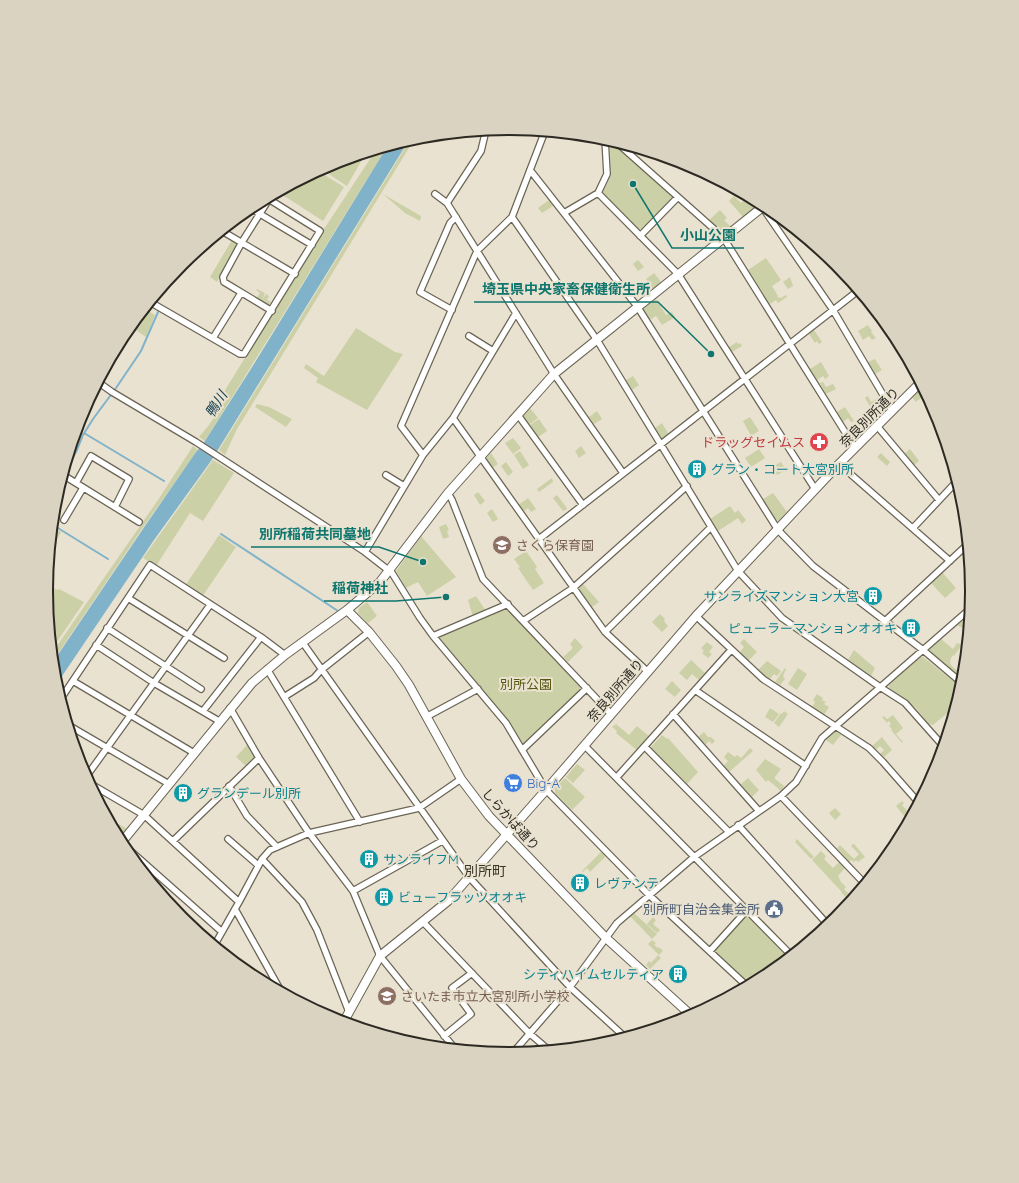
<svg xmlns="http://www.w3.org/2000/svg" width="1019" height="1183" font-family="Quicksand,'Noto Sans JP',sans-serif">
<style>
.green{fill:#ccd0a7}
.water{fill:#80b3c9}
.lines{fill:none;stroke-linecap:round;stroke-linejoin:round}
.stream{stroke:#80b3c9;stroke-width:2}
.street-casing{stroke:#6b6555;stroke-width:8}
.secondary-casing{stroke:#6b6555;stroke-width:10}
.street{stroke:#fff;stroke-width:5.5}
.secondary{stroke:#fff;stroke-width:8}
.labels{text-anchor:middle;stroke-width:4;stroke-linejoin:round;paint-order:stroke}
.street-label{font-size:13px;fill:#2d2a23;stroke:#e9e2d0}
.health-label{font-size:13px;fill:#be3a42;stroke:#e9e2d0;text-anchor:end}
.culture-label{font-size:13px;fill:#0d838f;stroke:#e9e2d0;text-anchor:start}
.education-label{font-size:13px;fill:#785e54;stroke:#e9e2d0;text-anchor:start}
.park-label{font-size:13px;fill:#56580d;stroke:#e9e2d0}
.shop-label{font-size:13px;fill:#366cbe;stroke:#e9e2d0;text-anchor:start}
.service-label{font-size:13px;fill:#4e5e75;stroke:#e9e2d0;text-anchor:end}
.water-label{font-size:14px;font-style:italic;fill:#164152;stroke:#e9e2d0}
.neighbourhood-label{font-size:14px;fill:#393325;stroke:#e9e2d0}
.rim{fill:none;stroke:#2d2a23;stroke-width:2}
.leader{fill:none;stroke:#0f766e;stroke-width:1.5}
.callout-dot{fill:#0f766e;stroke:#e9e2d0;stroke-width:1.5}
.callout-label{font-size:14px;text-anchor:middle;font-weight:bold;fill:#0f766e;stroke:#e9e2d0;stroke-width:4;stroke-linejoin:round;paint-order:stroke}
</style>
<rect width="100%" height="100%" fill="#e9e2d0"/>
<!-- green -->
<path class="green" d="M415,138L237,429L225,455L219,450L410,140Z
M615,145L672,197V200L643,229H638L604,195L603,192L611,176L610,148Z
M387,147L205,441L199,437L209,425L223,403L219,400L324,229L376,150Z
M366,153L347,186L321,169L332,163Z
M318,171L344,187L323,221L278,192Z
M383,194L421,216L420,221L405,213Z
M734,196L741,203L748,196L755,204V207L743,217L729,201Z
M549,200L553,206L542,213L538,208Z
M720,210L727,218L724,220L730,226L724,231H721L709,220Z
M232,240L239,244L217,282L210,277Z
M766,258L781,280L772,286L778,296L777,297L781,298L786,295L787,297L778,303L776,300L770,304L748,270Z
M638,260L644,267L638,271L633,264Z
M654,273L661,282L653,289L646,279Z
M790,277L793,286L788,289L783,282Z
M257,289L265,293L262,300L266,294L269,296L267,300L271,302L268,305L257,298L260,293L256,290Z
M656,299L666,315L672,312L675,317L662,325L656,316L650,320L643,309Z
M145,309L155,315L146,337L130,326Z
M868,325L872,331L871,332L876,338L872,340L869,336L863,340L858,331Z
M356,328L395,352L403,354L367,410L316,382L318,378L304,368L306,364L324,376Z
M814,330L822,342L819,344L817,341L815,343L809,334Z
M737,342L738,344L740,343L742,346L732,352L729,347Z
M875,359L882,370L875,374L868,362Z
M821,362L829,376L825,379L823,376L817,380L810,369Z
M633,376L639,385L632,390L626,380Z
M823,382L826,387L833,384L836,389L826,394L820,383Z
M922,387L924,388L929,397L926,400L923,396L916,402L912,397Z
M868,396L871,402L880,397L886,406L884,410L879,406L868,418L865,412L871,408L865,398Z
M257,404L269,407L292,419L286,427L255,407Z
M845,407L854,421L851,422L848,418L843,422L837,412Z
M530,408L538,418L529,425L524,418V414Z
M597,411L602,419L594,424L589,417Z
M866,416L871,424L863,431L857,422Z
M750,417L759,431L751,436L743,421Z
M539,419L547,431L538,437L530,425Z
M662,423L669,435L664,439L661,438L655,428Z
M513,438L521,448L513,454L505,443Z
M193,446L198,450L144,526L53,661L52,653L158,500Z
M581,446L586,453L579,458L575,451Z
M759,449L765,458L751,467L745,458Z
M910,449L919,461L914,465L905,453Z
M520,451L529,465L523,469L514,455Z
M491,453L498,464L492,468L486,460L487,457Z
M881,453L890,462L887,466L877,457Z
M213,460L234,473L203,521L190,513L156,566L143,558Z
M506,462L513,472L508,476L501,466Z
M781,462L786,470L777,475L772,467Z
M552,478L553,482L539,492L537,489Z
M478,492L485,501L480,505L474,495Z
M773,493L787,512L779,521L775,519L763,499Z
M557,495L566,507L567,509L563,511L553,498Z
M528,498L536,509L531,512L528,508L523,512L518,505Z
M730,506L735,513L738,510L746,520L742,524L738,518L718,531L710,519Z
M492,509L498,519L493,522L487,513Z
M446,524L449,530L447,531L449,537L443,539L439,527Z
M52,527L61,532L50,552Z
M219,535L236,547L202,597L185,586Z
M421,536L456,577L427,596L418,582L406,588L396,571Z
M526,551L537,567L535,569L544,583L533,590L518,568L520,567L514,559Z
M942,572L956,588L945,598L931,583Z
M47,584L57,590L59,589L84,602L52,649L46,591Z
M583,584L599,602L592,607L579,589L580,587Z
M476,596L486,611L473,617L468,600Z
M367,602L377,616L368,623L358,613L359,608Z
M506,608L582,689L523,745L505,716L439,637Z
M660,614L665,619L664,621L668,626L662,632L652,622Z
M963,621L969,629V635L966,634L968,631L957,625Z
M575,638L583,647L568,662L563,657L573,648L570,644Z
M744,639L757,652L748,661L740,652L744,647L740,643Z
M941,639L953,649L957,643L962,645L954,656L953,655C947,663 951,666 958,671L957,674L930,653V648Z
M707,642L713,647L709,652L712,654L708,658L702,653L704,651L701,648Z
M854,650L875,668L871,676L848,660Z
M920,657H923L962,688L957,705L933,725L929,724L916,708L889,688V685Z
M691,660L705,673L699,680L692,674L687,680L679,673Z
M767,661L781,671L777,676L774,674L770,679L763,675L758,670Z
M785,668L786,669L783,676L785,679L780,685L775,682Z
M798,668L807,674L797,690L788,684Z
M672,681L681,690L675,697L665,689Z
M817,694L823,698L822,700L826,702L824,704L829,707L824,715L812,707L815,702L813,700Z
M770,708L779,714L773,722L765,717Z
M784,711L788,714L779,727L774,723L781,713L782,714Z
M893,715L903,728L896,734L903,742L902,743L891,730L892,729L889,726L891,724L889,721L887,723L882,717L884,716L887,719Z
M616,724L629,735L637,726L650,737L638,751L616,733L617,731L612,727Z
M704,732L708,737H711L715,741L712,744L709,741L705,745L698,737Z
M833,732H837L841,735L833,745L826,740Z
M662,735L667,739L668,738L698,772L687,784L650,748Z
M882,737L892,750L884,757L880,754L884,750L880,746L875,750L872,746Z
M247,745L255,757L246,766L236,757Z
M750,748L753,751L729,772L724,766L728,761L724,757L728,752L735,757L737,755L741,758Z
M765,759L781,769L775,777V779L784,786L781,791L768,780L766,782L756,770Z
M577,764L585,770L573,783L566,777Z
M565,778L585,797L572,810L555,793V788Z
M748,778L759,790L752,797L741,784Z
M902,801L904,803L902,805L909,813L905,817L896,806Z
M835,808L841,814L835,820L829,813Z
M107,817L127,829L119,840Z
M797,839L814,857L811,859L795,842Z
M853,844H854L865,857L858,862L856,860L854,862L851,860L849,862L837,848L840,845L854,859L859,854L851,846Z
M821,851L826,856L824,859L833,868L839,862L845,868L838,876L841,882L846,887L844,889L852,897L848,900L841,892V891L812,860Z
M601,852L606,856L590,872L587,868L583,872L582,871Z
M634,913L657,934L652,939L630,916Z
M747,914L790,958L767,977L751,986L713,950Z
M653,917L656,920L653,924L660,930L657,933L647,924Z
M652,940L656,943L654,945L658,948L659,947L663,951L659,955L648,944Z
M658,955L661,958L650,969L646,965L649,961L651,963Z"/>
<!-- water -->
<path class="water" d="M409,140L211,461L154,540L56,685L53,662L145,526L194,455L205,441L254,364L387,147Z"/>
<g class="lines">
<!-- stream -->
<path class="stream" d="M84,433L164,481
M61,481L77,450L83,435L93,419L116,388L141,351L158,312
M53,525L108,559
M221,534L338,611"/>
<defs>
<path id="street" d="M615,141L723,237L855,448
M530,170L637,306L778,530L813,566L923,650L963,684
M598,193L607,174L605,139
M435,194L447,203L554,374L623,473
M269,199L242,242L223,277L224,282L272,311
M758,201L833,310L892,410
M447,203L481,151L486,130
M250,208L312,245
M564,213L598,193L678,274L815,489
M512,217L597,340L738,571L782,618L880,687L905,703L944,747
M222,231L295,274
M640,236L678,197
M150,302L240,354H244L320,231L267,198
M452,310L420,292L450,223L456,217
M469,336L493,351
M213,338L241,293
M98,382L112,392L196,442L365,552L392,573L420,618L433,636L506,723L546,790L649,895L748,987
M518,415L583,505
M453,418L605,632L647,671
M877,426L939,500
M423,455L401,426L477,251L512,217L545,131
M839,464L950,561
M63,475L139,522
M386,475L404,486
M76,483L91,456L129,479L115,507
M448,493L452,500L483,579L611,714
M64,520L83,488
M913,528L958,480
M539,539L859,290
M365,552L423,455L453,418L516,313
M128,598L224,658
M696,616L763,679L869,748L883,762L919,803
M523,621L573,588L687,486
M884,622L968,544
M107,628L201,689
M605,632L711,527
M433,636L508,604
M303,643L469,877L570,987L626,1038
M96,645L154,683L219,721
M267,669L360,822
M73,681L194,753
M695,690L806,766
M284,697L314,678L321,670L369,632
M60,700L150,565L261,637L285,655
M230,708L259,758L309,833L353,891L380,956L456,1050
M203,711L261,637
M673,714L759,811
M426,717L478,689
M68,725L169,784
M584,745L792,956
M645,747L729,832
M522,750L587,688
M86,777L210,605
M617,777L731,650
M89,783L144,815L239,902
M229,786L247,816L277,847
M781,796L866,885
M738,825L829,926
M228,839L258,865
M173,841L259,758
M122,846H125L222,932
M262,859L302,902L317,930L349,1012
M353,891L442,841
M235,909L282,993
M423,922L529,1033L550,1051
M214,946L239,902L262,859L270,850L309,833L419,808L461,779
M710,951L747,910
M444,1036L471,1014L452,988L472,973
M511,1055L570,987L617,923L694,857L781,796L796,782L822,738L971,608"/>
<path id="secondary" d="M347,610L369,632L396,666L409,685L461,779L489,816L606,938L693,1017
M121,843L252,683L285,655L347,610L380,582L448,493L554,374L765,205
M343,1023L380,956L448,901L546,790L696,616L839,464L921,382"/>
</defs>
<!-- street casing -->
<use href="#street" class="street-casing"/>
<!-- secondary casing -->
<use href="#secondary" class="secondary-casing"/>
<!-- street -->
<use href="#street" class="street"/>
<!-- secondary -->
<use href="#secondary" class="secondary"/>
</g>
<!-- icons -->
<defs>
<symbol id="pharmacy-disc" viewBox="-11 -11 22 22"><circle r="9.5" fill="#e0444e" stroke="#e9e2d0"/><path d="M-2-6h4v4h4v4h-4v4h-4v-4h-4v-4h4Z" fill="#fff"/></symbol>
<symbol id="building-disc" viewBox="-11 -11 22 22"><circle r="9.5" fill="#0f9aa8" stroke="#e9e2d0"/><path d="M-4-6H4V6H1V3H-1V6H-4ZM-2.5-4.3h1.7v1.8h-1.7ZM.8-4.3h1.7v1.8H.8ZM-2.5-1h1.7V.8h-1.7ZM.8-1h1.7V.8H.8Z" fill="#fff"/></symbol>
<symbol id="school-disc" viewBox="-11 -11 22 22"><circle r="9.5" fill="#8d6e63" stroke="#e9e2d0"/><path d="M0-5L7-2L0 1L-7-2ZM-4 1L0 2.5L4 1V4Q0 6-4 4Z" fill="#fff"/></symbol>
<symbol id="supermarket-disc" viewBox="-11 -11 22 22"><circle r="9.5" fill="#3f7fe0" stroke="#e9e2d0"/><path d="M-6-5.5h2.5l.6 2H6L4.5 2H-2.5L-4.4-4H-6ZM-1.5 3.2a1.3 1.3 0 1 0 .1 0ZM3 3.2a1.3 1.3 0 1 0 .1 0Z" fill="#fff"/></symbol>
<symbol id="civic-disc" viewBox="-11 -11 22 22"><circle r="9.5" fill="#5c6f8a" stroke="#e9e2d0"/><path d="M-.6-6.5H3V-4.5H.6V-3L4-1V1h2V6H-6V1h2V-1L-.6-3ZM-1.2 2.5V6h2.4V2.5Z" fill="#fff"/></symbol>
</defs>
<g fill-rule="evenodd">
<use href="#pharmacy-disc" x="808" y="431" width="22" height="22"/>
<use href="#building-disc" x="686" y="458" width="22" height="22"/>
<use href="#school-disc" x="491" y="534" width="22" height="22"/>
<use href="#building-disc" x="862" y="585" width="22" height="22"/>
<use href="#building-disc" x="900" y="617" width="22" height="22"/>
<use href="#supermarket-disc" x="502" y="772" width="22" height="22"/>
<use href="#building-disc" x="172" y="782" width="22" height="22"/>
<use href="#building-disc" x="358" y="848" width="22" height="22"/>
<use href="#building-disc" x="569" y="872" width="22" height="22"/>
<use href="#building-disc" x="373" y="886" width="22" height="22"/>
<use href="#civic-disc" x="763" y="898" width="22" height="22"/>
<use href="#building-disc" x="667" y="963" width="22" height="22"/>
<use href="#school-disc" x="376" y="985" width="22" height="22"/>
</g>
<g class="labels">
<!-- street labels -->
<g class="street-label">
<text transform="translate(869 417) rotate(-45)" y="5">奈良別所通り</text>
<text transform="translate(615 690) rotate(-49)" y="5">奈良別所通り</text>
<text transform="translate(511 819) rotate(48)" y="5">しらかば通り</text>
</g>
<!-- health labels -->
<g class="health-label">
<text x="805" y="447">ドラッグセイムス</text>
</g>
<!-- culture labels -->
<g class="culture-label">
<text x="711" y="474">グラン・コート大宮別所</text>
<text x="859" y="601" text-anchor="end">サンライズマンション大宮</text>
<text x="897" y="633" text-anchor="end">ピューラーマンションオオキ</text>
<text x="197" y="798">グランデール別所</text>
<text x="383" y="864">サンライフM</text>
<text x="594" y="888">レヴァンテ</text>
<text x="398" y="902">ビューフラッツオオキ</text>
<text x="664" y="979" text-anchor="end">シティハイムセルティア</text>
</g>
<!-- education labels -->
<g class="education-label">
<text x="516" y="550">さくら保育園</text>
<text x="401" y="1001">さいたま市立大宮別所小学校</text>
</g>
<!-- park labels -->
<g class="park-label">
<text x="526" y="689">別所公園</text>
</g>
<!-- shop labels -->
<g class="shop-label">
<text x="527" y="788">Big-A</text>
</g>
<!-- service labels -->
<g class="service-label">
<text x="760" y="914">別所町自治会集会所</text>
</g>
<!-- water labels -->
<g class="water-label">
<text transform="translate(216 404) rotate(-58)" y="5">鴨川</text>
</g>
<!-- neighbourhood labels -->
<g class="neighbourhood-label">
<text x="485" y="876">別所町</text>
</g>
</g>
<!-- crop -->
<path d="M0 0H1019V1183H0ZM53 591a456 456 0 1 1 912 0a456 456 0 1 1-912 0Z" fill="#dad3c2" fill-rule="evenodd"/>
<path class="rim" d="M53 591a456 456 0 1 1 912 0a456 456 0 1 1-912 0Z"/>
<!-- callouts -->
<path class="leader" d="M633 184L672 248H744M711 354L658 302H474M423 562L379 547H251M446 597L396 601H324"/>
<g class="callout-dot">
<circle cx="633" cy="184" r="4"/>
<circle cx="711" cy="354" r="4"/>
<circle cx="423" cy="562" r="4"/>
<circle cx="446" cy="597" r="4"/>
</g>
<g class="callout-label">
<text x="708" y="240">小山公園</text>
<text x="566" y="294">埼玉県中央家畜保健衛生所</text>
<text x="315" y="539">別所稲荷共同墓地</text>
<text x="360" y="593">稲荷神社</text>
</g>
</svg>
